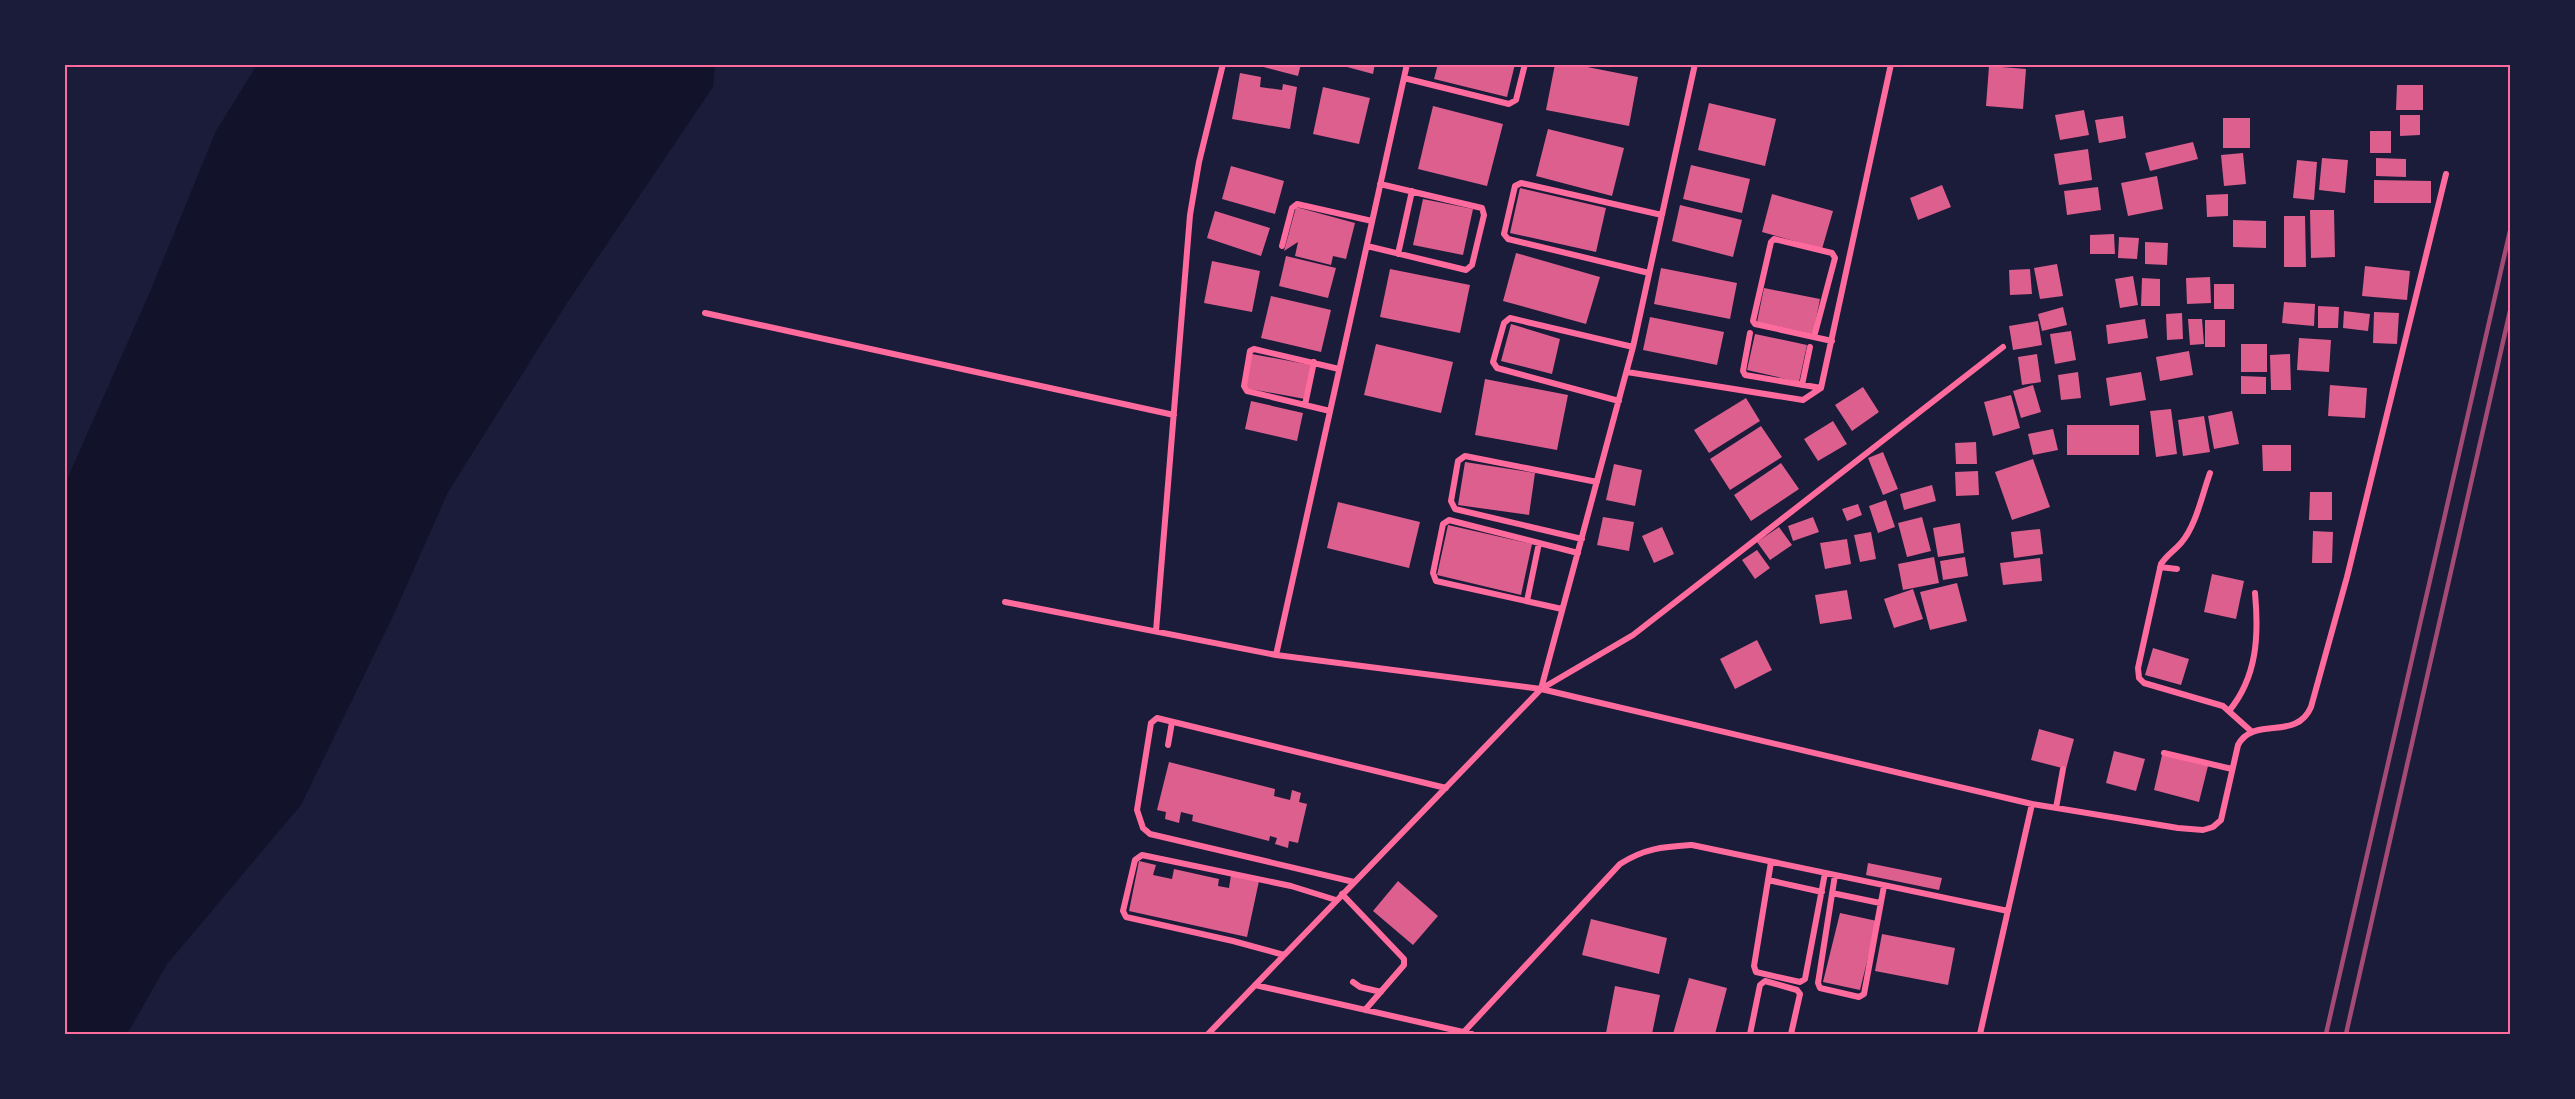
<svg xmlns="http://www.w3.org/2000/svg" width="2575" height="1099" font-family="'Fira Sans',sans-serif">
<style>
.water{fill:#12122b}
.building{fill:#dd5f8e}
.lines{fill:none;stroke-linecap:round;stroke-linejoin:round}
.minor{stroke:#ff6b9d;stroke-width:6}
.rail{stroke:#a44b75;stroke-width:4.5}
.neatline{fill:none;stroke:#ff6b9d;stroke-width:2}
</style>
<rect width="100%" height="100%" fill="#1b1b3a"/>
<!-- water -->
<path class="water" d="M257,65H715L713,87L567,303L448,492L393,616L301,805L167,964L127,1034H65V484L150,292L216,131Z"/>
<!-- building -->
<path class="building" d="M1252,64H1301L1298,76Z
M1336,64H1375L1373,74Z
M1438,64H1515L1507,97L1434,79Z
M1555,64H1572L1638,77L1629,126L1546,110Z
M1989,66L2026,69L2023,109L1986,106Z
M1240,73L1261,77L1260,87L1282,90L1283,84L1297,87L1290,129L1232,119Z
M2397,85H2423V110H2396Z
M1323,87L1370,98L1359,144L1313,134Z
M1709,103L1776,119L1765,166L1698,150Z
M1433,106L1503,124L1487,186L1418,169Z
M2084,110L2089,135L2060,140L2055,115Z
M2400,115H2420V135L2400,136Z
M2123,116L2126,138L2099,143L2095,120Z
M2223,118H2250V148H2223Z
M1548,129L1624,148L1612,196L1536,176Z
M2370,131H2391V153H2370Z
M2193,142L2198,159L2150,171L2145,153Z
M2088,149L2092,180L2059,185L2054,154Z
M2243,153L2246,184L2224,186L2221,155Z
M2322,158L2348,160L2345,193L2319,190Z
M2376,158L2406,159V177L2376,176Z
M2297,160L2317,162L2314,200L2293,198Z
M1691,165L1750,179L1742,213L1683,199Z
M1231,166L1284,181L1275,214L1222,199Z
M2157,176L2163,209L2128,216L2121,183Z
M2374,180L2431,181V203H2374Z
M1942,185L1951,207L1918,220L1910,198Z
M2098,187L2101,210L2067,215L2064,191Z
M1520,188L1606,208L1596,252L1510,233Z
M1772,194L1833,211L1822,249L1762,232Z
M2228,194V216L2207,217L2206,195Z
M1423,199L1473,209L1463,255L1413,245Z
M1680,205L1742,220L1733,257L1672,241Z
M1296,207L1355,223L1346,259L1333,256L1331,265L1295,256L1298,242L1284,251Z
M2310,210H2334L2335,257L2311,258Z
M1215,211L1270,228L1261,256L1207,238Z
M2284,216H2305L2306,267H2284Z
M2233,220L2266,221V248L2233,247Z
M2114,234L2115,254H2090V235Z
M2119,237L2139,238L2137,259L2118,258Z
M2145,242L2168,243L2167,265L2145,264Z
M1516,253L1600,277L1586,324L1503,301Z
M1286,256L1336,268L1328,298L1279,286Z
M1212,261L1260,271L1252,312L1204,303Z
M2057,264L2063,296L2040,299L2034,268Z
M2365,266L2410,271L2407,300L2362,296Z
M1661,268L1737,283L1730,319L1654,304Z
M1390,269L1470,285L1460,333L1380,317Z
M2030,269L2032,294L2010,295L2009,270Z
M2133,276L2138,305L2120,308L2115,279Z
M2210,277L2211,303L2187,304L2186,278Z
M2142,278L2160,279V306H2141Z
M2214,284H2234V309H2214Z
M1764,288L1820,299L1813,334L1757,322Z
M1271,296L1331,310L1321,352L1261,338Z
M2284,302L2315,304L2314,326L2282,323Z
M2318,306L2339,307L2338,328H2318Z
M2063,307L2067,325L2042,331L2038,314Z
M2344,311L2370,314L2368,331L2343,328Z
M2374,312L2399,313L2397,344L2373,343Z
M2182,313L2183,339L2167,340L2166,314Z
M1650,317L1724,332L1717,365L1643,350Z
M2145,319L2148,338L2108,344L2106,325Z
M2188,319H2202L2204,344L2190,345Z
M2205,320H2225V347H2205Z
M2038,321L2042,345L2013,350L2009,326Z
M1511,324L1560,339L1552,374L1501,361Z
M2071,331L2076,360L2055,364L2050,334Z
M1755,334L1807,345L1799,382L1747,370Z
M2299,338L2331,340L2329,372L2297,370Z
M1376,344L1453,362L1441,413L1364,395Z
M2241,344H2267V372H2241Z
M2189,351L2193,375L2160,381L2156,357Z
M1252,354L1311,365L1305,399L1245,388Z
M2037,354L2041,382L2022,385L2018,357Z
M2290,354L2291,390H2271L2270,355Z
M2078,372L2081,398L2061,400L2058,375Z
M2141,372L2146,400L2110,406L2106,378Z
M2241,376L2266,377V394H2241Z
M1485,379L1568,395L1557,450L1475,435Z
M2033,385L2041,412L2021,418L2013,391Z
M2330,385L2367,388L2365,418L2328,416Z
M1863,387L1879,412L1852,431L1835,405Z
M2011,395L2020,428L1993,436L1984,402Z
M1746,398L1760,421L1709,453L1694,430Z
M1251,401L1303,413L1297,441L1245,429Z
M2171,409L2177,454L2156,457L2150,411Z
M2232,411L2239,444L2214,449L2208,416Z
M2204,416L2210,452L2183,456L2178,420Z
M1833,421L1847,444L1818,461L1804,439Z
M2067,425H2139V455H2067Z
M1761,426L1782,457L1730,490L1710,459Z
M2053,429L2058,450L2033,455L2028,434Z
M1976,442L1977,464H1956L1955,443Z
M2262,445H2291V471H2263Z
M1883,452L1898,489L1883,495L1868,458Z
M2033,459L2050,507L2012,520L1995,472Z
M1465,462L1535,473L1529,515L1458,505Z
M1781,463L1799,489L1751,521L1734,495Z
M1614,464L1642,470L1635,506L1606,500Z
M1978,471L1979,495L1956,496L1955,472Z
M1932,485L1936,501L1904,510L1900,494Z
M2310,492H2332V520H2309Z
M1886,500L1895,527L1878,533L1869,506Z
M1338,502L1420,522L1409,568L1327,548Z
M1858,504L1862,515L1847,521L1842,509Z
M1603,517L1634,522L1629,551L1597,545Z
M1813,517L1819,532L1793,541L1788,526Z
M1922,517L1931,551L1907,557L1898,523Z
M1960,523L1964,553L1938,557L1933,528Z
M1448,525L1532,544L1521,595L1437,575Z
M1662,527L1674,554L1654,563L1642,536Z
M1779,527L1792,545L1770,560L1757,542Z
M2040,529L2043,554L2014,558L2011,532Z
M2313,531L2333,532L2332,563H2312Z
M1871,532L1876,559L1860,562L1854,535Z
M1847,539L1851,564L1825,569L1820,543Z
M1757,550L1770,568L1755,579L1742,560Z
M1934,557L1939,583L1903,590L1898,564Z
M1965,557L1968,576L1943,580L1940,561Z
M2040,558L2042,581L2003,585L2000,563Z
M2212,574L2244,581L2236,619L2204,612Z
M1957,583L1967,621L1930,630L1920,592Z
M1913,589L1923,619L1894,628L1884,599Z
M1847,590L1852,619L1820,624L1815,595Z
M1757,640L1772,670L1735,689L1720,659Z
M2153,648L2189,659L2181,685L2145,675Z
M2039,729L2074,739L2066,769L2031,760Z
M2114,751L2145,759L2136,791L2106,783Z
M2162,755L2208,766L2199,802L2154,790Z
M1169,762L1275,789L1274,796L1290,800L1292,790L1301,793L1299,802L1307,804L1298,843L1289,841L1288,848L1275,844L1277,838L1270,836L1269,841L1192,821L1193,815L1181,812L1179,823L1165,819L1166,812L1157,810Z
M1139,861L1156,865L1153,875L1172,879L1174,869L1219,879L1218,886L1229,888L1231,875L1259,881L1247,937L1129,911Z
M1868,863L1942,878L1939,890L1866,875Z
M1398,881L1438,916L1413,945L1373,911Z
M1840,913L1877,921L1860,990L1823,982Z
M1591,919L1667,938L1659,974L1582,955Z
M1882,934L1955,948L1948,985L1875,971Z
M1689,978L1727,988L1715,1034H1673Z
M1615,986L1660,995L1652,1034L1606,1033Z"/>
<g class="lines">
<!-- minor -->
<path class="minor" d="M1404,78L1509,104L1516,100L1525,64
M1282,246L1292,208L1297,204L1372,221
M1367,246L1466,270L1472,265L1484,215L1482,208L1380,184
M1398,254L1412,191
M1649,273L1508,239L1504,234L1515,186L1521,183L1662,215
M705,313L1174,415
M1750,333L1743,371L1745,375L1821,388
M1814,337L1835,258L1832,253L1774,239L1771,242L1753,321L1755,324L1832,341
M1627,372L1803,400L1821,388L1891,64
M1802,385L1810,347
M1619,401L1497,368L1493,362L1504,323L1510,318L1633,347
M1305,405L1314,362
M1330,411L1247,391L1244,386L1250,351L1254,349L1339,369
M2210,473C2202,495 2196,526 2181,543C2174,551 2167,555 2161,564L2138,668L2139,678L2144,683L2223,706L2251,731
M1582,539L1455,509L1451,501L1458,461L1465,456L1597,482
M2160,567L2177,569
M1527,601L1539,543
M1005,602L1276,655L1541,689L2032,804L2178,828L2203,830L2213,827L2221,820L2238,745C2254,715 2296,742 2311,707L2347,577L2446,174
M1562,609L1436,581L1433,573L1443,524L1449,520L1578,553
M1156,631L1190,215L1199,162L1223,64
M1276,655L1407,64
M1541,689L1633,347L1695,64
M2229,711C2257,677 2259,636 2255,593
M1168,745L1172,722
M2164,753L2232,769
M2056,808L2063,769
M1771,862L1754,966L1756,972L1800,982L1805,979L1825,873
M1835,875L1818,983L1820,988L1859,997L1864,994L1884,886
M1768,880L1822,892
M1354,882L1150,834L1143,828L1137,810L1151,723L1157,718L1446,788
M1832,893L1880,903
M1342,894L1404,959V965L1365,1010
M1284,955L1233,941L1126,917L1123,911L1135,860L1142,855L1291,886L1336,900
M1353,982L1360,987L1381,992
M1255,985L1472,1034
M1208,1034L1541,689L1633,635L2003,347
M1462,1034L1620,864C1645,848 1663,847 1692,845L2008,911
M1750,1034L1760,985L1765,981L1797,990L1800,994L1791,1034
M1980,1034L2032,804"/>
<!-- rail -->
<path class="rail" d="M2326,1034L2510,231
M2346,1034L2510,311"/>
</g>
<!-- border -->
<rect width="2575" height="1099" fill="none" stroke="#1b1b3a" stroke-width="132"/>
<rect x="66" y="66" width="2443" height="967" class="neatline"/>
</svg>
